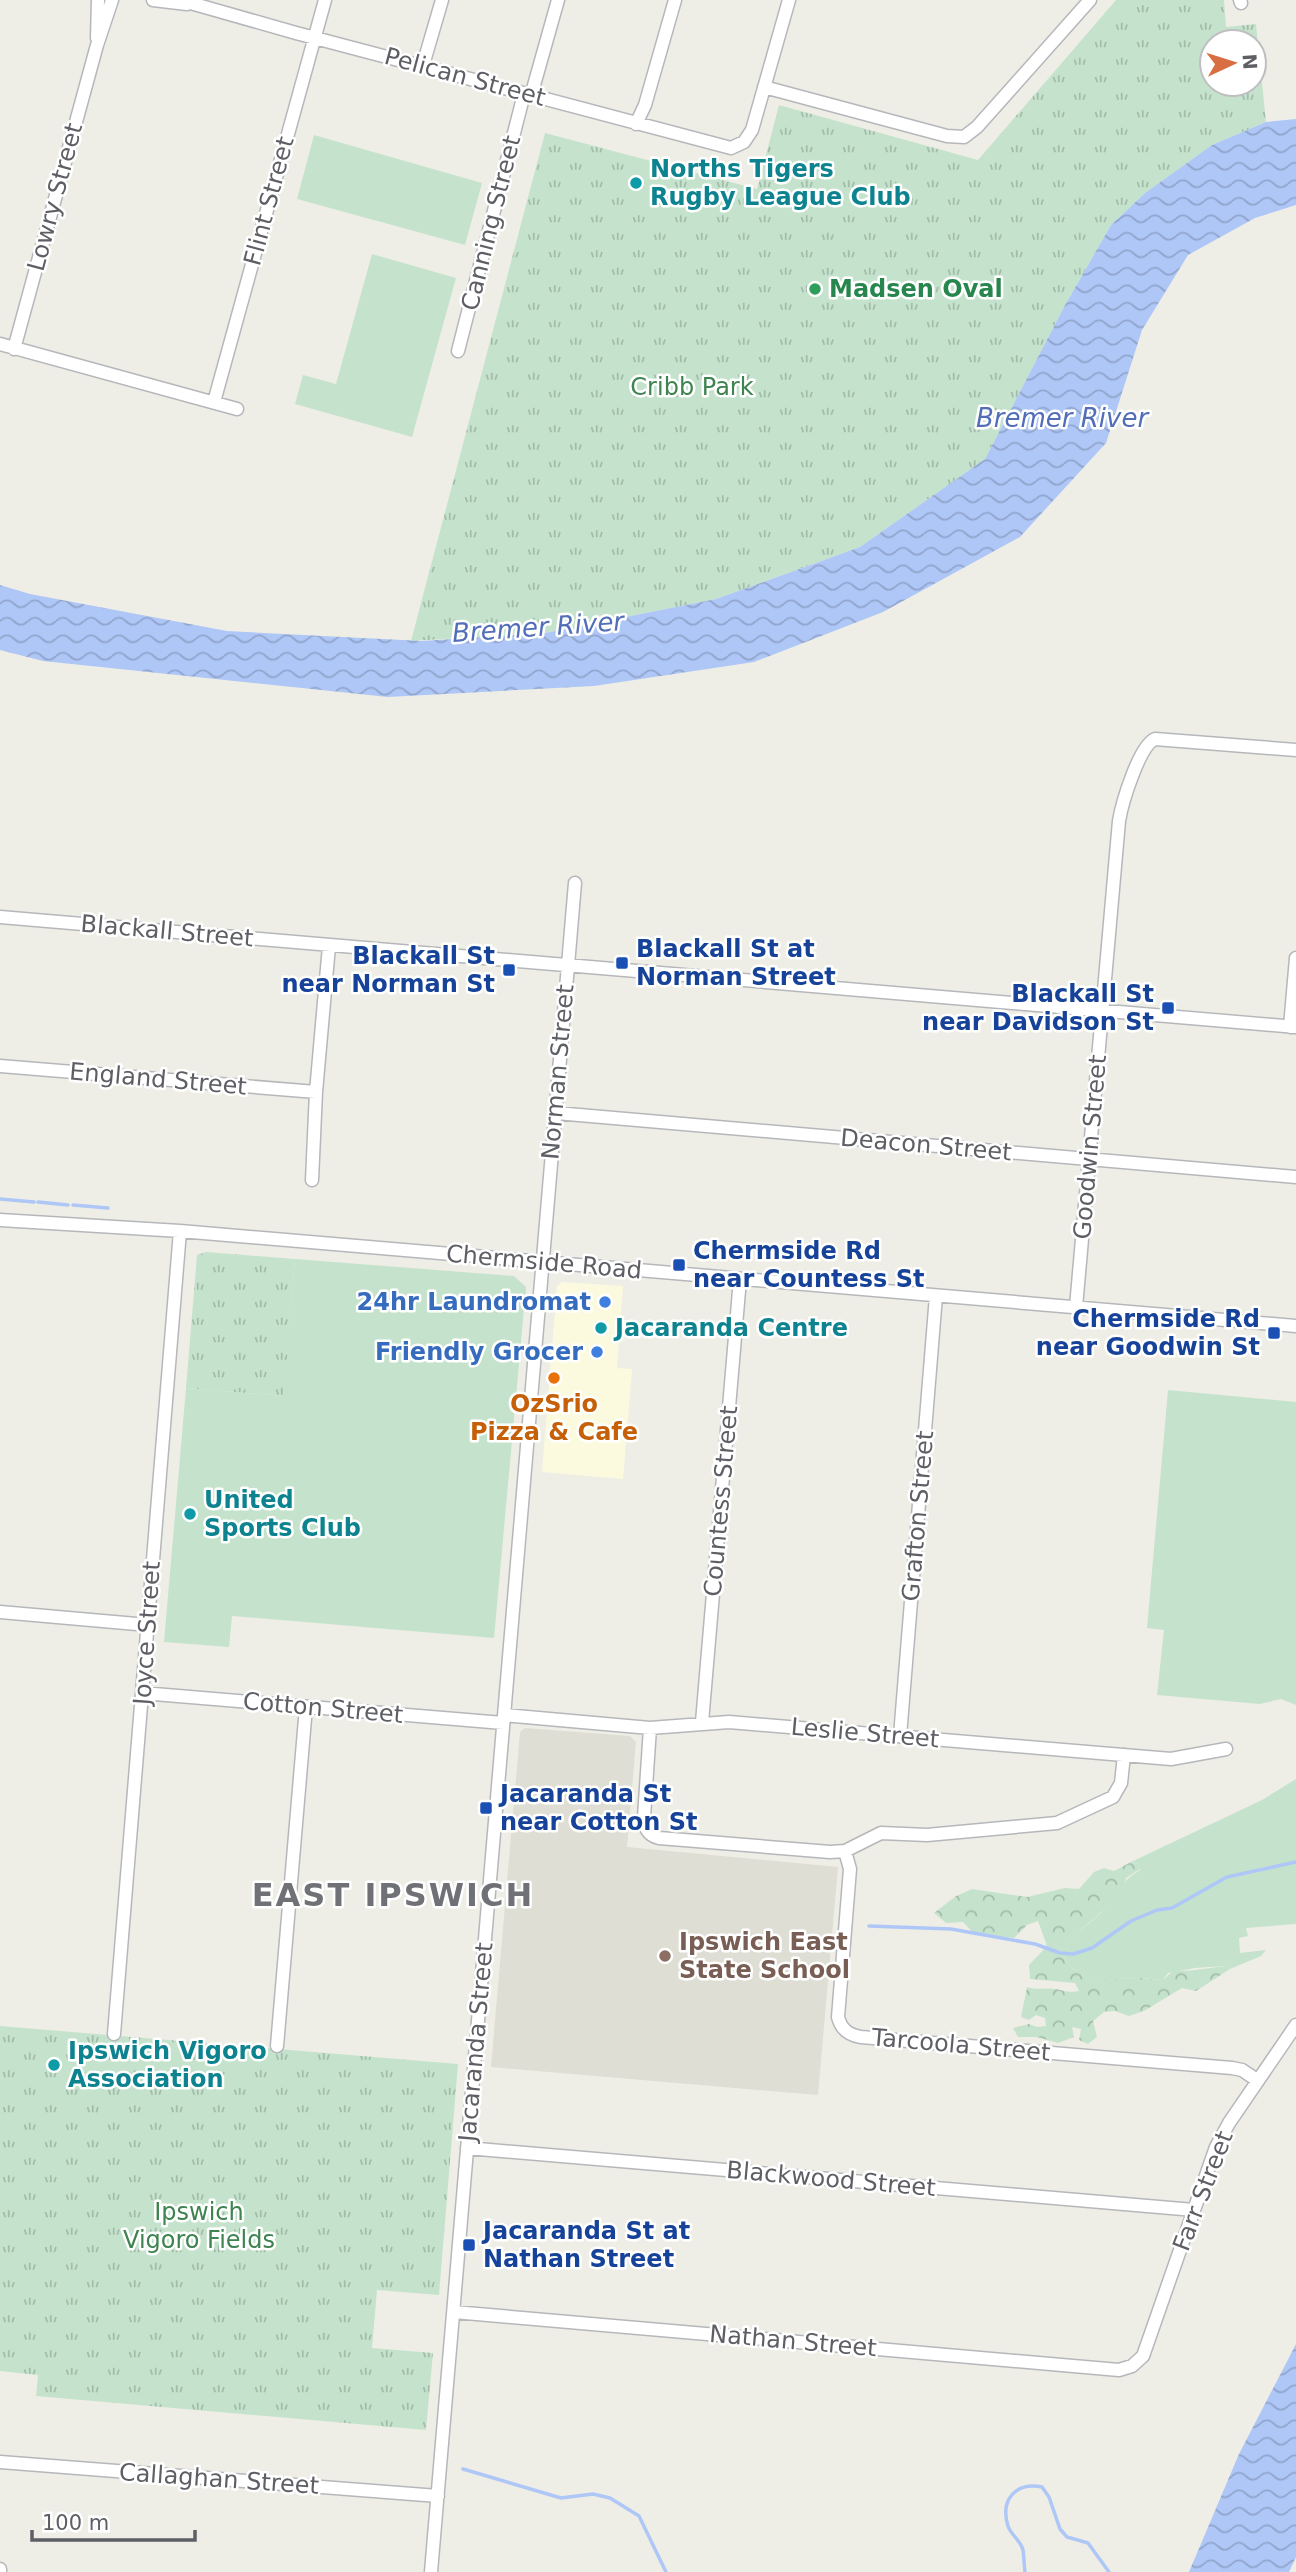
<svg xmlns="http://www.w3.org/2000/svg" width="1296" height="2572" font-family="'DejaVu Sans',sans-serif">
<style>
.commercial{fill:#fbfadf}
.education{fill:#deded4}
.grass{fill:#c5e3cc}
.forest{fill:url(#forest-crowns)}
.park{fill:url(#park-tufts);fill-rule:evenodd}
.water{fill:url(#water-waves)}
.lines{fill:none;stroke-linecap:round;stroke-linejoin:round}
.stream{stroke:#aec7f7;stroke-width:3.5}
.minor-casing{stroke:#b6b7bb;stroke-width:15}
.minor{stroke:#fff;stroke-width:12}
.culture-dot{fill:#0f9aa8;stroke:#fff;stroke-width:2.5}
.leisure-dot{fill:#2e9e5b;stroke:#fff;stroke-width:2.5}
.transit-dot{fill:#1a4fb4;stroke:#fff;stroke-width:2.5}
.shop-dot{fill:#3f7fe0;stroke:#fff;stroke-width:2.5}
.food-dot{fill:#e8710a;stroke:#fff;stroke-width:2.5}
.education-dot{fill:#8d6e63;stroke:#fff;stroke-width:2.5}
.labels{text-anchor:middle;stroke-width:5;stroke-linejoin:round;paint-order:stroke}
.street-label{font-size:24px;fill:#5e5f65;stroke:#fff}
.culture-label{font-size:24px;font-weight:bold;fill:#0d838f;stroke:#fff;text-anchor:start}
.leisure-label{font-size:24px;font-weight:bold;fill:#27864d;stroke:#fff;text-anchor:start}
.park-label{font-size:24px;fill:#3e8350;stroke:#fff}
.transit-label{font-size:24px;font-weight:bold;fill:#164399;stroke:#fff;text-anchor:start}
.shop-label{font-size:24px;font-weight:bold;fill:#366cbe;stroke:#fff;text-anchor:end}
.food-label{font-size:24px;font-weight:bold;fill:#c56008;stroke:#fff}
.education-label{font-size:24px;font-weight:bold;fill:#785e54;stroke:#fff;text-anchor:start}
.water-label{font-size:26px;font-style:italic;fill:#526eb9;stroke:#fff}
.district-label{font-size:32px;font-weight:bold;letter-spacing:2px;fill:#6f7177;stroke:#fff}
</style>
<defs>
<pattern id="forest-crowns" width="20" height="18" patternUnits="userSpaceOnUse" patternTransform="scale(1.75)"><rect width="20" height="18" fill="#c5e3cc"/><path d="M2 6a3 3 0 1 1 6 0M12 15a3 3 0 1 1 6 0" fill="none" stroke="#a3bba9"/></pattern>
<pattern id="park-tufts" width="24" height="20" patternUnits="userSpaceOnUse" patternTransform="scale(1.75)"><rect width="24" height="20" fill="#c5e3cc"/><path d="M3 7l-1-3M5 7V3M7 7l1-3M15 17l-1-3M17 17v-4M19 17l1-3" fill="none" stroke="#a3bba9"/></pattern>
<pattern id="water-waves" width="16" height="10" patternUnits="userSpaceOnUse" patternTransform="scale(1.75)"><rect width="16" height="10" fill="#aec7f7"/><path d="M0 5q4-4 8 0t8 0" fill="none" stroke="#91a5cc"/></pattern>
</defs>
<rect width="100%" height="100%" fill="#eeeee6"/>
<!-- commercial -->
<path class="commercial" d="M562,1282L623,1286L617,1368L632,1369L623,1479L542,1472L557,1286Z"/>
<!-- education -->
<path class="education" d="M525,1728L630,1736L636,1742L627,1847L838,1867L818,2095L491,2067L520,1732Z"/>
<!-- grass -->
<path class="grass" d="M314,135L482,183L465,245L297,199Z
M372,254L456,278L412,437L295,404L303,375L336,384Z
M295,1259L514,1276L526,1287L494,1638L232,1616L229,1647L164,1642L186,1388L283,1396Z
M1168,1390L1296,1402V1705L1281,1699L1260,1704L1157,1695L1164,1630L1147,1628Z
M1296,1779V1924L1246,1928L1248,1936L1239,1938L1240,1953L1266,1950L1261,1956L1230,1969L1225,1966L1195,1968L1168,1973L1163,1980C1156,1980 1148,1978 1141,1978C1111,1978 1081,1988 1064,1957C1071,1931 1091,1925 1107,1907C1122,1891 1118,1883 1140,1870L1139,1864L1131,1862L1262,1800Z"/>
<!-- forest -->
<path class="forest" d="M1131,1862L1139,1864L1140,1869L1126,1878C1118,1913 1074,1921 1064,1957C1080,1987 1112,1978 1140,1978C1148,1978 1155,1980 1163,1980L1174,1970C1184,1973 1213,1967 1226,1966L1230,1969L1196,1991L1182,1988L1144,2011L1129,2016L1115,2011L1104,2012L1093,2021L1097,2037L1088,2044L1079,2040L1081,2029L1072,2027L1074,2037L1058,2043L1037,2037H1018L1013,2028L1029,2024L1037,2027L1046,2026L1045,2018L1036,2015L1029,2020L1021,2017L1027,1987C1039,1991 1046,1987 1056,1989C1065,1991 1069,1993 1079,1991L1075,1983L1030,1979L1029,1965L1047,1946L1038,1921L1027,1925L1014,1938L974,1934L963,1922L946,1923L934,1913L956,1896L972,1889L1027,1897L1065,1888L1079,1889L1094,1872L1104,1868L1114,1871Z"/>
<!-- park -->
<path class="park" d="M1116,0H1224L1226,27L1256,24L1266,122L1212,145L1145,193L1111,225L1064,307L985,459L860,547L716,599L545,633L411,641L545,133L757,189L779,105L978,160ZM1212,42H1254V84H1212Z
M206,1252L295,1259L284,1396L186,1388L197,1255Z
M0,2026L458,2064L439,2295L377,2290L372,2348L433,2353L426,2430L36,2396L38,2375L0,2371Z"/>
<!-- water -->
<path class="water" d="M1296,119V205L1255,218L1188,255L1142,330L1106,443L1020,537L883,612L754,662L594,686L388,697L43,661L0,650V585L30,594L227,631L422,641L545,633L716,599L860,547L985,459L1064,307L1111,225L1145,193L1212,145L1266,122Z
M1296,2344V2557L1289,2572H1189L1239,2454Z"/>
<g class="lines">
<!-- stream -->
<path class="stream" d="M0,1199L34,1202
M38,1202L68,1205
M73,1205L108,1208
M869,1926L951,1929L1035,1944L1060,1953L1073,1954L1092,1948L1131,1921L1157,1910L1172,1908L1227,1877L1296,1862
M463,2469L561,2498L593,2494L610,2498L639,2516L666,2572
M1025,2572C1024,2565 1024,2557 1023,2550C1021,2541 1011,2535 1008,2526C1000,2500 1015,2482 1042,2487L1049,2497L1060,2529L1067,2537L1088,2543L1109,2572"/>
<defs>
<path id="minor" d="M153,0L187,4
M180,0L296,33L731,148L744,142L752,130L789,0
M1240,0L1241,3
M97,38L98,0
M423,65L442,0
M764,87L947,136L964,137L977,127L1090,0
M531,96L558,0
M636,124L645,105L675,0
M0,344L237,409
M14,349L97,45L112,0
M458,351L524,94
M214,402L325,0
M0,917L1296,1027
M1290,1027L1296,958
M0,1066L316,1092
M556,1113L1296,1177
M312,1180L316,1092L329,946
M0,1220L180,1231L1296,1326
M1076,1307L1119,821C1122,803 1139,746 1155,739L1296,750
M0,1612L148,1625
M142,1693L503,1723
M504,1715L650,1728L729,1722L1171,1759L1226,1749
M702,1722L740,1279
M650,1728L644,1817C645,1828 647,1835 659,1838L830,1852L845,1851L881,1833L927,1835L1057,1823L1113,1797L1121,1783L1124,1755
M900,1736L936,1296
M845,1851L850,1869L838,2017C841,2029 848,2035 861,2037L1232,2068L1242,2070L1257,2080
M114,2034L180,1231
M277,2046L306,1707
M467,2148L1194,2210
M454,2312L1119,2370L1132,2366L1143,2356L1216,2147L1229,2123L1296,2025
M0,2462L438,2496
M0,2569V2572
M431,2572L575,883"/>
</defs>
<!-- minor casing -->
<use href="#minor" class="minor-casing"/>
<!-- minor -->
<use href="#minor" class="minor"/>
</g>
<!-- markers -->
<g class="culture-dot">
<circle cx="636" cy="183" r="7"/>
<circle cx="601" cy="1328" r="7"/>
<circle cx="190" cy="1514" r="7"/>
<circle cx="54" cy="2065" r="7"/>
</g>
<circle class="leisure-dot" cx="815" cy="289" r="7"/>
<g class="transit-dot">
<rect x="615" y="956" width="14" height="14" rx="3.5"/>
<rect x="502" y="963" width="14" height="14" rx="3.5"/>
<rect x="1161" y="1001" width="14" height="14" rx="3.5"/>
<rect x="672" y="1258" width="14" height="14" rx="3.5"/>
<rect x="1267" y="1326" width="14" height="14" rx="3.5"/>
<rect x="479" y="1801" width="14" height="14" rx="3.5"/>
<rect x="462" y="2238" width="14" height="14" rx="3.5"/>
</g>
<g class="shop-dot">
<circle cx="605" cy="1302" r="7"/>
<circle cx="597" cy="1352" r="7"/>
</g>
<circle class="food-dot" cx="554" cy="1378" r="7"/>
<circle class="education-dot" cx="665" cy="1956" r="7"/>
<g class="labels">
<!-- street labels -->
<g class="street-label">
<text transform="translate(465 77) rotate(15)" y="8">Pelican Street</text>
<text transform="translate(55 197) rotate(-75)" y="8">Lowry Street</text>
<text transform="translate(269 201) rotate(-75)" y="8">Flint Street</text>
<text transform="translate(491 223) rotate(-76)" y="8">Canning Street</text>
<text transform="translate(167 931) rotate(5)" y="8">Blackall Street</text>
<text transform="translate(558 1072) rotate(-85)" y="8">Norman Street</text>
<text transform="translate(158 1079) rotate(5)" y="8">England Street</text>
<text transform="translate(926 1145) rotate(5)" y="8">Deacon Street</text>
<text transform="translate(1090 1147) rotate(-85)" y="8">Goodwin Street</text>
<text transform="translate(544 1262) rotate(5)" y="8">Chermside Road</text>
<text transform="translate(721 1501) rotate(-85)" y="8">Countess Street</text>
<text transform="translate(918 1516) rotate(-85)" y="8">Grafton Street</text>
<text transform="translate(147 1633) rotate(-86)" y="8">Joyce Street</text>
<text transform="translate(323 1708) rotate(5)" y="8">Cotton Street</text>
<text transform="translate(865 1733) rotate(5)" y="8">Leslie Street</text>
<text transform="translate(476 2042) rotate(-85)" y="8">Jacaranda Street</text>
<text transform="translate(961 2045) rotate(5)" y="8">Tarcoola Street</text>
<text transform="translate(831 2179) rotate(5)" y="8">Blackwood Street</text>
<text transform="translate(1203 2191) rotate(-69)" y="8">Farr Street</text>
<text transform="translate(793 2341) rotate(5)" y="8">Nathan Street</text>
<text transform="translate(219 2479) rotate(4)" y="8">Callaghan Street</text>
</g>
<!-- culture labels -->
<g class="culture-label">
<text x="650" y="177">Norths Tigers<tspan x="650" dy="28">Rugby League Club</tspan></text>
<text x="615" y="1336">Jacaranda Centre</text>
<text x="204" y="1508">United<tspan x="204" dy="28">Sports Club</tspan></text>
<text x="68" y="2059">Ipswich Vigoro<tspan x="68" dy="28">Association</tspan></text>
</g>
<!-- leisure labels -->
<g class="leisure-label">
<text x="829" y="297">Madsen Oval</text>
</g>
<!-- park labels -->
<g class="park-label">
<text x="692" y="395">Cribb Park</text>
<text x="199" y="2220">Ipswich<tspan x="199" dy="28">Vigoro Fields</tspan></text>
</g>
<!-- transit labels -->
<g class="transit-label">
<text x="636" y="957">Blackall St at<tspan x="636" dy="28">Norman Street</tspan></text>
<text x="495" y="964" text-anchor="end">Blackall St<tspan x="495" dy="28">near Norman St</tspan></text>
<text x="1154" y="1002" text-anchor="end">Blackall St<tspan x="1154" dy="28">near Davidson St</tspan></text>
<text x="693" y="1259">Chermside Rd<tspan x="693" dy="28">near Countess St</tspan></text>
<text x="1260" y="1327" text-anchor="end">Chermside Rd<tspan x="1260" dy="28">near Goodwin St</tspan></text>
<text x="500" y="1802">Jacaranda St<tspan x="500" dy="28">near Cotton St</tspan></text>
<text x="483" y="2239">Jacaranda St at<tspan x="483" dy="28">Nathan Street</tspan></text>
</g>
<!-- shop labels -->
<g class="shop-label">
<text x="591" y="1310">24hr Laundromat</text>
<text x="583" y="1360">Friendly Grocer</text>
</g>
<!-- food labels -->
<g class="food-label">
<text x="554" y="1412">OzSrio<tspan x="554" dy="28">Pizza &amp; Cafe</tspan></text>
</g>
<!-- education labels -->
<g class="education-label">
<text x="679" y="1950">Ipswich East<tspan x="679" dy="28">State School</tspan></text>
</g>
<!-- water labels -->
<g class="water-label">
<text x="1062" y="427">Bremer River</text>
<text transform="translate(538 627) rotate(-4)" y="9">Bremer River</text>
</g>
<!-- district labels -->
<g class="district-label">
<text x="393" y="1906">EAST IPSWICH</text>
</g>
</g>
<!-- north arrow -->
<g transform="translate(1233 63) rotate(86)"><circle r="33" fill="#ffffff" stroke="#bfbfc1" stroke-width="2"/>
<path d="M0-5L12 26L0 18L-12 26Z" fill="#d96e42"/>
<text y="-10" font-size="19" font-weight="bold" text-anchor="middle" fill="#5e5f65">N</text>
</g>
<!-- scale -->
<path d="M32 2530v10h163v-10" fill="none" stroke="#5e5f65" stroke-width="3.5"/>
<text x="42" y="2530" font-size="21" fill="#5e5f65" stroke="#ffffff" stroke-width="5" paint-order="stroke">100 m</text>
</svg>
